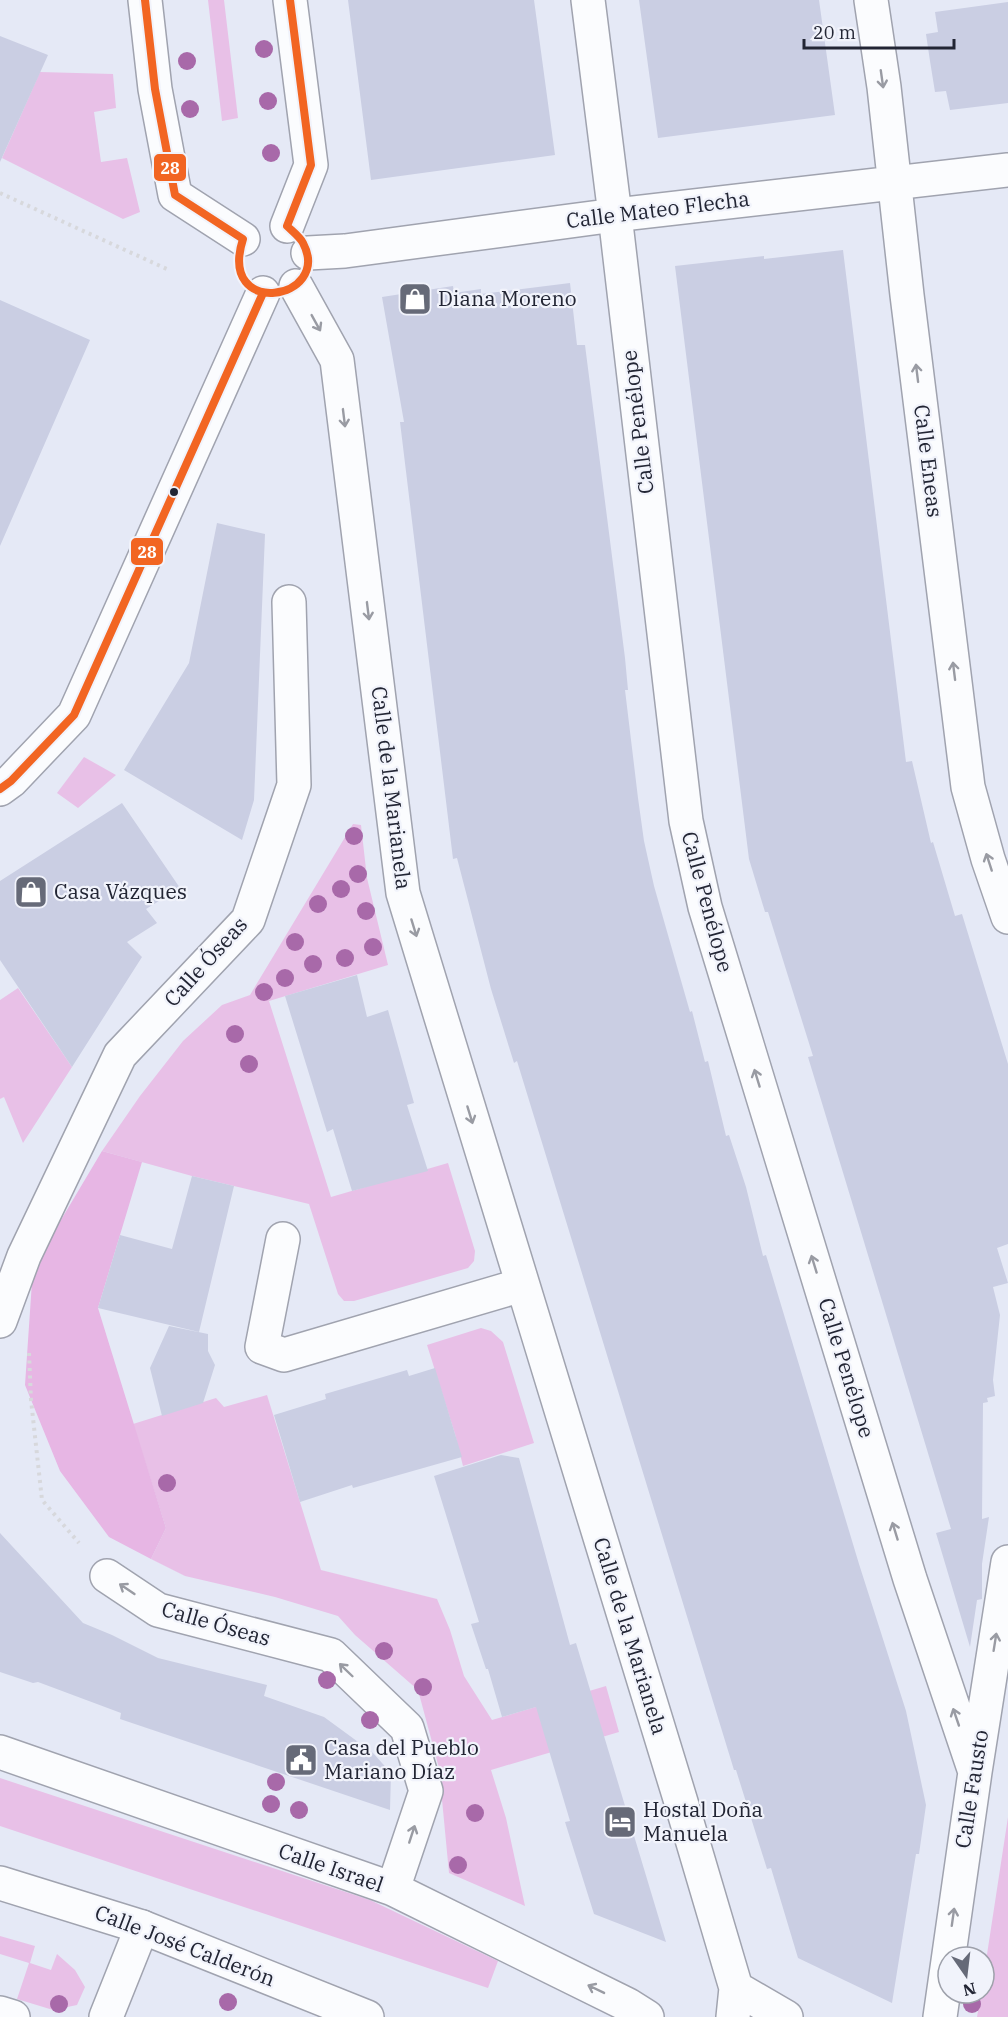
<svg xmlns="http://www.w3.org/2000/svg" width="1008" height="2017" font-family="'IBM Plex Serif',serif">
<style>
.green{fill:#e8c0e7}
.forest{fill:#e7b6e4}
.building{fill:#cacee3}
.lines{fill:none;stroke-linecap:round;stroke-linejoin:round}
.minor-casing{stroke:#a0a3af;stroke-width:36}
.major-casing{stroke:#a0a3af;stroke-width:36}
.path{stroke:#d7d8dc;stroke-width:4;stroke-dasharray:3 4.5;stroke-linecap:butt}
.minor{stroke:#fbfcfe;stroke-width:33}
.major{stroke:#fbfcfe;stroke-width:33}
.bus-1-casing{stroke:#f1f3fb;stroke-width:12}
.bus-1{stroke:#f26522;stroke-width:8}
.tree{fill:#a869a9}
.oneway{stroke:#999ba3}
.bus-dot{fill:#222534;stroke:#f1f3fb;stroke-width:2}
.labels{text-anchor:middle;stroke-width:4.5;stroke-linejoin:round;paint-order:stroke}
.street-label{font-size:21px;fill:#222534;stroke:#f1f3fb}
.poi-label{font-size:21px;fill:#222534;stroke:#f1f3fb;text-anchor:start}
.line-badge{stroke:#f1f3fb;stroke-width:2}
.badge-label{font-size:16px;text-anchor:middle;font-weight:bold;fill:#fff}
</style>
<rect width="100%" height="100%" fill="#e5e9f6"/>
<!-- green -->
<path class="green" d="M208,0H224L238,118L222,121Z
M40,72L113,74L116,108L94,112L101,162L127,158L140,212L123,219L2,158Z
M84,757L116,775L78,808L57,793Z
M353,824L361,825L367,878L388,965L269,1001L331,1197L448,1163L475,1251L474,1261L468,1268L354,1301H344L338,1294L309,1204L192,1176L102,1151L140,1096L183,1041L222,1005L250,995Z
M18,988L72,1067L23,1143L4,1097L0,1099V1000Z
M481,1328L491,1331L503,1342L534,1443L463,1466L455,1434L427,1345Z
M267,1395L321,1570L437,1599L450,1630L464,1676L492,1720L606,1686L619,1732L491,1770L506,1818L525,1906L449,1873L439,1768L418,1690L355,1635L338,1616L275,1597L185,1576L151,1559L166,1528L133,1424L216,1398L224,1407Z
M0,1778L370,1900L498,1961L488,1988L0,1826Z
M1008,1817V2017H977L981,1993H984V1974Z
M0,1936L35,1946L30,1963L51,1970L57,1954L75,1970L85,1987L77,2005L53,2010L17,1999L29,1963L0,1954Z"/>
<!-- forest -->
<path class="forest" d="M102,1151L142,1162L98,1308L166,1528L151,1559L109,1537L60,1471L25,1385L33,1267Z"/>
<!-- building -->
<path class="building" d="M348,0H534L555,155L371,180Z
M639,0H819L835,115L658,138Z
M1008,2V103L950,110L946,91L935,92L930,61L926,34L938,32L935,12Z
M0,36L48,55L0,162Z
M843,250L906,762L912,761L931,843L933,842L955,916L962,914L1008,1064V1244L997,1248L1008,1283L993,1287L1000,1315L993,1380L995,1396L987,1398L988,1402L983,1403L982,1519L989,1517L982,1564V1599L977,1600L970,1647L936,1533L951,1529L808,1057L813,1056L768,912H765L749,859L675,266L764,256V259Z
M570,283L577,345H585L625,658L628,690H625L638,798L644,841L654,886L690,1012L692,1011L705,1062L708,1061L726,1136L729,1135L746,1187L763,1256L766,1255L859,1564L906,1711L926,1805L919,1854H916L892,2003L798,1958L771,1868L767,1869L736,1770H734L517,1061L514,1063L491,989L457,858L453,859L400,422H404L382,297L453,286L454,293L481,289V294Z
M0,300L90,340L0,546Z
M217,523L265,534L254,800L242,840L124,770L189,663Z
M122,803L180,888L146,909L157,923L127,942L142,957L72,1067L0,960V881Z
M357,975L367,1017L388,1010L414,1103L407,1105L428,1171L352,1191L333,1129L327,1132L285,996Z
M192,1176L234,1186L199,1332L98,1308L120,1235L172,1249Z
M169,1326L208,1334V1351L215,1365L203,1403L162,1416L150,1368Z
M435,1368L462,1457L353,1488L352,1485L300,1502L274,1415L326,1399L325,1394L407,1370L409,1376Z
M501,1455L519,1458L570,1645L576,1643L666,1942L594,1914L565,1822L570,1821L536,1707L502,1717L488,1669H486L471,1624L479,1622L434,1476Z
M0,1533L83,1623L112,1635L158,1658L267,1685L264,1696L324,1717L350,1736L373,1753L391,1773L390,1810L120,1719L121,1713L38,1682L33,1683L0,1672Z"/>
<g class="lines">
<defs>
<path id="minor" d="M145,0L155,89L175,195L243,239
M588,0L615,215L686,821L705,907L910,1579L975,1772
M871,0L884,87L907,295L968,787L988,859L1008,917
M287,226L311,165L290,0
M308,253L345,251L615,215L1008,170
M296,286L337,360L403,893L681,1802L736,1988L733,2017
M0,789L11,781L74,715L263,293
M283,1239L262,1347L284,1355L522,1285
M0,1321L24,1256L120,1055L248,920L294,785L289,602
M107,1576L158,1610L331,1655L407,1728L426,1791L393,1889
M0,1752L393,1889L628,2005L647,2017
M736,1988L786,2017
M0,2013L13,2017
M106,2017L142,1927
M940,2017L975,1772L1008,1562"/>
<path id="major" d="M0,1883L142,1927L367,2017"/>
</defs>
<!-- minor casing -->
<use href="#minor" class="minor-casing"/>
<!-- major casing -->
<use href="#major" class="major-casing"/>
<!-- path -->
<path class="path" d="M0,193L169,270
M29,1353L31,1400L42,1500L79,1543"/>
<!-- minor -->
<use href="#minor" class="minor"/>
<!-- major -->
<use href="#major" class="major"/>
<defs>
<path id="bus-1" d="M145,0L155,89L175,195L243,239C217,320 333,300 303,243C300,237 292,231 287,226L311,165L290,0
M0,789L11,781L74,715L263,293"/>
</defs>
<!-- bus-1 casing -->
<use href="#bus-1" class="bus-1-casing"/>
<!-- bus-1 -->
<use href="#bus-1" class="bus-1"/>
</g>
<!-- trees -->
<g class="tree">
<circle cx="264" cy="49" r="9"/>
<circle cx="187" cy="61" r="9"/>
<circle cx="268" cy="101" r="9"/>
<circle cx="190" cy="109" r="9"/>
<circle cx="271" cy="153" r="9"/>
<circle cx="354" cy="836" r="9"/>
<circle cx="358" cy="874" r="9"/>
<circle cx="341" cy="889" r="9"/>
<circle cx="318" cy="904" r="9"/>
<circle cx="366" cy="911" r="9"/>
<circle cx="295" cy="942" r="9"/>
<circle cx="373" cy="947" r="9"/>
<circle cx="345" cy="958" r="9"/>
<circle cx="313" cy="964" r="9"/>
<circle cx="285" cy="978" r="9"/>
<circle cx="264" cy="992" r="9"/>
<circle cx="235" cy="1034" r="9"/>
<circle cx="249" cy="1064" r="9"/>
<circle cx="167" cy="1483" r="9"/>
<circle cx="384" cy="1651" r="9"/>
<circle cx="327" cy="1680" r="9"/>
<circle cx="423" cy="1687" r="9"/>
<circle cx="370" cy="1720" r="9"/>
<circle cx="276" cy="1782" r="9"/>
<circle cx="271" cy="1804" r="9"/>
<circle cx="299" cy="1810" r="9"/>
<circle cx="475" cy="1813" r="9"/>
<circle cx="458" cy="1865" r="9"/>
<circle cx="228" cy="2002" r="9"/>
<circle cx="59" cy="2004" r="9"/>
<circle cx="972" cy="2004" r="9"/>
</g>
<!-- one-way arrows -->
<defs><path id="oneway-shaft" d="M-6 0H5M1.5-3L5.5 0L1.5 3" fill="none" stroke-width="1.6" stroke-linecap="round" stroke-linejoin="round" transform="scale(1.5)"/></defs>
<g class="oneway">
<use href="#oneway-shaft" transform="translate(882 79) rotate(82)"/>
<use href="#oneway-shaft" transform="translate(316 323) rotate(61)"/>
<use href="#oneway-shaft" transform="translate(917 373) rotate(-97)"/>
<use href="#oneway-shaft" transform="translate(344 418) rotate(83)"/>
<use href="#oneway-shaft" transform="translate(368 611) rotate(83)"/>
<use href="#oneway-shaft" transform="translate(954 671) rotate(-97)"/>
<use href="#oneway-shaft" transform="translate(989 862) rotate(-108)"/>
<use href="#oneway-shaft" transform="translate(414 928) rotate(73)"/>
<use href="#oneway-shaft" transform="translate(757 1078) rotate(-107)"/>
<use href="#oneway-shaft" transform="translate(470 1115) rotate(73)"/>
<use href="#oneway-shaft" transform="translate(814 1264) rotate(-107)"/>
<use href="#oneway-shaft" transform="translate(895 1531) rotate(-107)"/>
<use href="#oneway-shaft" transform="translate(127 1589) rotate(-146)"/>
<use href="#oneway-shaft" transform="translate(995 1642) rotate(-81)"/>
<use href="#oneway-shaft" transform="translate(346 1670) rotate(-136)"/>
<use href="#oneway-shaft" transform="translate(956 1717) rotate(-109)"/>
<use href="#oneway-shaft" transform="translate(412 1834) rotate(-72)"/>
<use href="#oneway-shaft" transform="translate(953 1917) rotate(-82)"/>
<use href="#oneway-shaft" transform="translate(596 1989) rotate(-154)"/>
</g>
<!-- icons -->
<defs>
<symbol id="shop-square" viewBox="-11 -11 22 22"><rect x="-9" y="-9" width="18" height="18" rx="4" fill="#666a78" stroke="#f1f3fb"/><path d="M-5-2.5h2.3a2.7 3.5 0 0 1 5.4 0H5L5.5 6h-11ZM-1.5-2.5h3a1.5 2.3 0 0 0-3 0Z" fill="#fff"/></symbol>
<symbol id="civic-square" viewBox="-11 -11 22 22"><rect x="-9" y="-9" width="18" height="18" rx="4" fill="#666a78" stroke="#f1f3fb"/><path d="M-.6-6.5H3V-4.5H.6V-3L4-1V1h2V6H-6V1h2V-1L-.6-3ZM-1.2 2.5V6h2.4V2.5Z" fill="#fff"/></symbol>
<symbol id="hotel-square" viewBox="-11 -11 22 22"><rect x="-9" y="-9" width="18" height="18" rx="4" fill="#666a78" stroke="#f1f3fb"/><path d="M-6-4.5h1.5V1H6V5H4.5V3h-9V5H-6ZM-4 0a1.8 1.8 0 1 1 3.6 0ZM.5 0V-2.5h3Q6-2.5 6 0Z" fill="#fff"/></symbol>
</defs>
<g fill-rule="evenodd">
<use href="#shop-square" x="396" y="280" width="38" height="38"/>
<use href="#shop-square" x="12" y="873" width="38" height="38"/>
<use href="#civic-square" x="282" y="1741" width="38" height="38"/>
<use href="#hotel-square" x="601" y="1803" width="38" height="38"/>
</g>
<!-- markers -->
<circle class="bus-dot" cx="174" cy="492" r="5"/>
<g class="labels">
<!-- street labels -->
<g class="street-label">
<text transform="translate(658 210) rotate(-7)" y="7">Calle Mateo Flecha</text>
<text transform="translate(638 422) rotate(-97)" y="7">Calle Penélope</text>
<text transform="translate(928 461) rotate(83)" y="7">Calle Eneas</text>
<text transform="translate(391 788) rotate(83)" y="7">Calle de la Marianela</text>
<text transform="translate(707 902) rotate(75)" y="7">Calle Penélope</text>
<text transform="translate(206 962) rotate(-48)" y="7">Calle Óseas</text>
<text transform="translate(846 1368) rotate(73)" y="7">Calle Penélope</text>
<text transform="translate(216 1624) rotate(16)" y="7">Calle Óseas</text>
<text transform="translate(630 1636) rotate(73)" y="7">Calle de la Marianela</text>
<text transform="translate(972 1789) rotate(-81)" y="7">Calle Fausto</text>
<text transform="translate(331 1868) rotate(19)" y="7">Calle Israel</text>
<text transform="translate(185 1946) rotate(21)" y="7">Calle José Calderón</text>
</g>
<!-- poi labels -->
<g class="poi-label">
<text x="438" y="306">Diana Moreno</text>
<text x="54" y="899">Casa Vázques</text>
<text x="324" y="1755">Casa del Pueblo<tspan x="324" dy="24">Mariano Díaz</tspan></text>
<text x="643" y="1817">Hostal Doña<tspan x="643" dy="24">Manuela</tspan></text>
</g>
</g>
<g class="line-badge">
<rect x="153" y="153" width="34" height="29" rx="6" fill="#f26522"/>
<rect x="130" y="537" width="34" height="29" rx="6" fill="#f26522"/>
</g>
<g class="badge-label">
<text x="170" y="174">28</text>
<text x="147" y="558">28</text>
</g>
<!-- north arrow -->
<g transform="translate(966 1975) rotate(166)"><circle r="28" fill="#f1f3fb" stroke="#9ea1ab" stroke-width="1.5"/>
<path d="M0-4.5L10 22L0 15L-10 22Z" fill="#666a78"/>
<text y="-9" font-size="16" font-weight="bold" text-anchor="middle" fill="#222534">N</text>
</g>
<!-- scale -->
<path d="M804 39v9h150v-9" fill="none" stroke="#222534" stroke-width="3"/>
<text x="813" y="39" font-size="18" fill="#222534" stroke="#f1f3fb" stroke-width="4.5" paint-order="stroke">20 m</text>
</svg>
